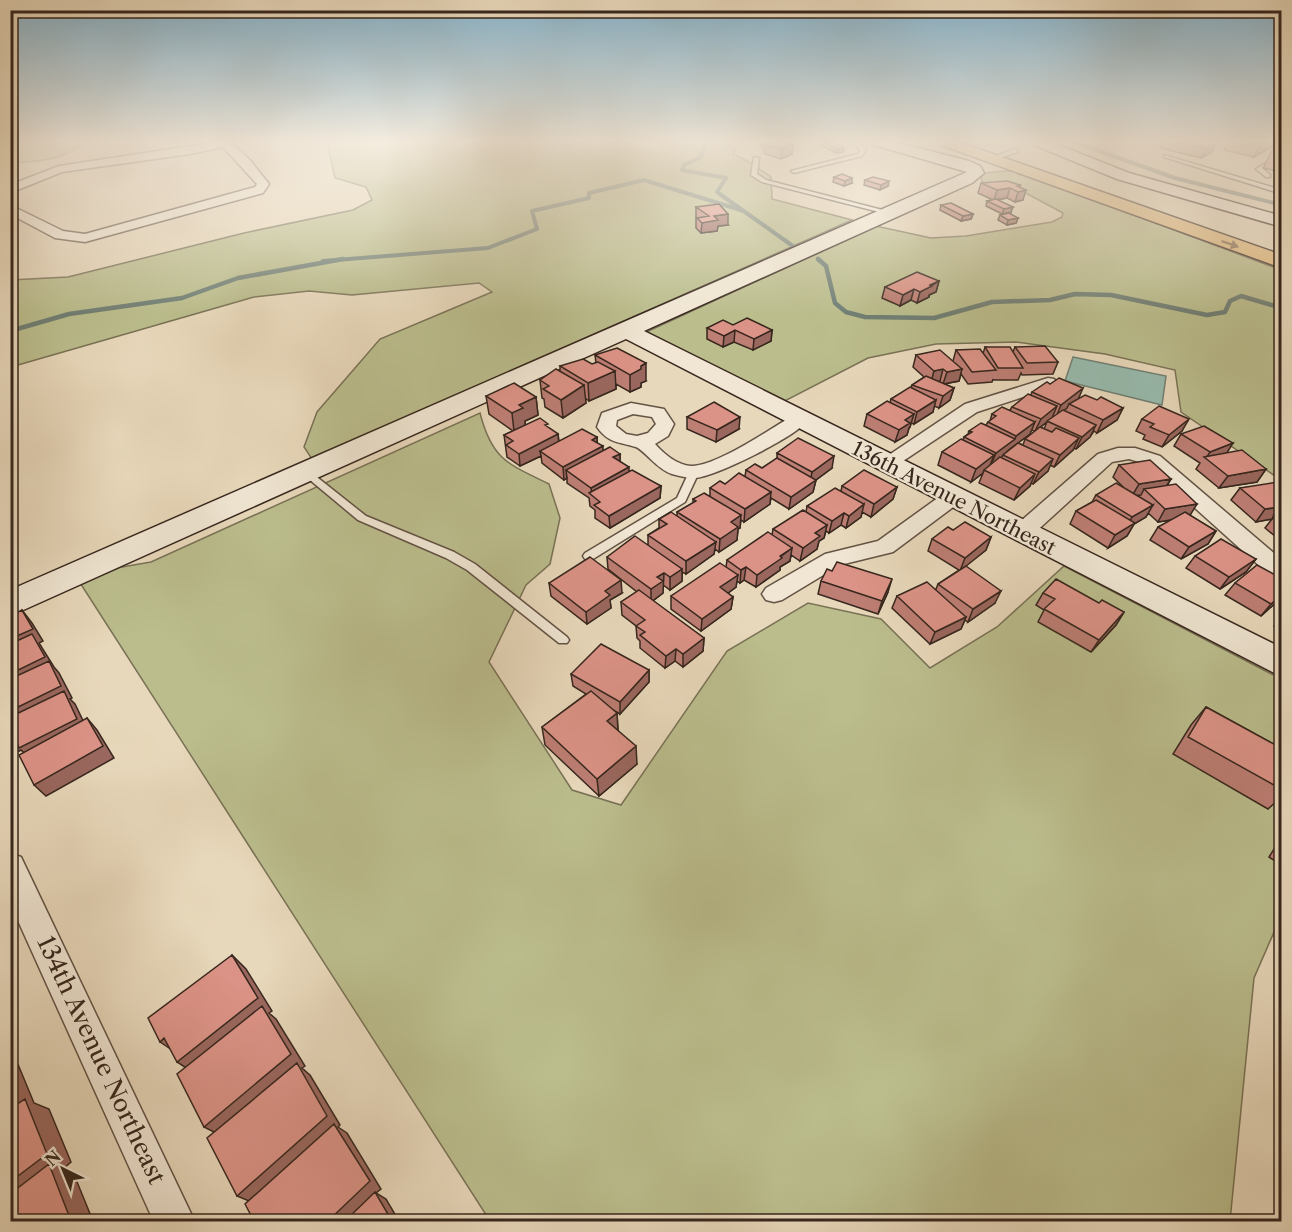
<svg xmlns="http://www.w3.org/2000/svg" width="1292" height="1232" font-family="'Libre Caslon Text',serif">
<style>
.green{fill:#bbbd8d;stroke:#797256;stroke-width:1.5}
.water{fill:#97baad;stroke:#717f74;stroke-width:1.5}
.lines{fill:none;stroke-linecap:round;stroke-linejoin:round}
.stream-far1{stroke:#717f74;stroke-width:4}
.stream{stroke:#717f74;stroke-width:4.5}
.lane-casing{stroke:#635345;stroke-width:3}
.street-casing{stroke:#635345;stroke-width:3}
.secondary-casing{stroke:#37271e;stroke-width:3}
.highway-casing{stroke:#37271e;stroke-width:3}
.lane{fill:#f0e6d3;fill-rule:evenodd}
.street{fill:#f0e6d3;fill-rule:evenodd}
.secondary{fill:#f0e6d3;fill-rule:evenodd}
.highway{fill:#e4bc7e;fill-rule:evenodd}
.wall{fill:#bd7e74;stroke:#37271e;stroke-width:1.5;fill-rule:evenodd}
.shaded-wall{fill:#9a675e;stroke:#37271e;stroke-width:1.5}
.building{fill:#dc9387;stroke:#37271e;stroke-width:1.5}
.oneway{fill:#856a49}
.labels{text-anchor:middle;stroke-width:4.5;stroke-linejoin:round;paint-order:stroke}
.street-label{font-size:20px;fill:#37271e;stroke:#f0e6d3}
.near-street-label{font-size:24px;fill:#37271e;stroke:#f0e6d3}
</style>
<rect width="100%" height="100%" fill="#e8d8bb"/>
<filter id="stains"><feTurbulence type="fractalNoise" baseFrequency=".00333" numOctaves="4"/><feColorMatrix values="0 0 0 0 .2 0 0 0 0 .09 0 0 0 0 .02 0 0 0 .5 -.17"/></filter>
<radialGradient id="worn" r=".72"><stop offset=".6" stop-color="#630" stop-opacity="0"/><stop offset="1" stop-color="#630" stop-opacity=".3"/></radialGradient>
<!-- green -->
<path class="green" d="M11,142H86C63,161 39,161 11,163Z
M327,142H741L733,154L751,163L771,177L772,199L852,220L312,459L304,447L317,412L380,339L492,292L479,283L352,295L309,291L254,297L11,367L10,280L68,277L244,233L353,210L372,200L366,187L335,178Z
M1005,171L1019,172L1281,270V480L1181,412L1175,370L1105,354L1016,342L936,344L868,358L779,404L642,334L876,226L931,238L966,236L1052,222L1062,217L1063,213L1020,190L982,182L981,177L985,173Z
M480,413C492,460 508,464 549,484L560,518L550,564L526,585L489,662L572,790L621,805L727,651L808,603L881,619L930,668L997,627L1064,566L1281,679V916L1254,978L1230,1221H490L75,575L151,562Z"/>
<!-- water -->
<path class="water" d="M1073,357L1166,376L1162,405L1065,381Z"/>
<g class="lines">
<!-- stream-far1 -->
<path class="stream-far1" d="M706,142L701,157L684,165L682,170L726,178L717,192L797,249
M1074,142L1175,178L1282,205
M818,259L820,261
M323,261L488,248L537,229L532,211L589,198V193L644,180L744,211"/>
<!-- stream -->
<path class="stream" d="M818,259L826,266L835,303L846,312L865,317L934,318L992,302L1050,300L1075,294L1111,295L1207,315L1225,312L1230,301L1241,296L1282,308
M10,331L69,314L182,298L238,278L343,259"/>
<defs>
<path id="lane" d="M851,142H856L866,149L862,156L794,173L791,171L858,154L861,150Z
M1016,149L1018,152L990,161L987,159Z
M1282,153V158L1263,169L1270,175V177H1266L1256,169Z
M1164,155L1282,190V194L1164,157Z
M754,157L759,158L757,174L766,180L894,213L891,215L762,182L751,175Z
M694,469L699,472L685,502L593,559H585L583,556L585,553L677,498L689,472Z
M308,470L366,516L454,552L475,564L567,637L569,640L567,643H559L467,570L446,558L358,520L304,475L303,473Z"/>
<path id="street" d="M217,142H230L249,159L269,184L263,193L85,242L55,238L10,214V205L63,231L85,234L255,187L257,184L223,147L190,154L62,172L10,193V185L59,166Z
M1048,378L1054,379L1057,383L1054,387L977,412L894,467H880L877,463L965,404Z
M631,403L664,409L674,424L668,436L655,444C664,454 677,465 691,466C715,467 771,429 792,416L799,414L808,420C796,437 716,476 695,478C687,478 679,476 672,474C657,469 644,450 636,447C619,442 608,443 597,427L602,413ZM633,414L652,417L656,424L648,433L637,436L626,434L616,426L617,420Z
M1118,448H1135L1160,456L1282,560V581L1274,579L1146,464L1129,459L1112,462L1030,537H1014L1011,532L1014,527L1098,454Z
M953,490L960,492L963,497L960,502L893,552L840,565L782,600L774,602L766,600L762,594L766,588L825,554L878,541L946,492Z
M10,853L21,857L195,1222H154L10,903Z"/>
<path id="secondary" d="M872,142H895L969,161L980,166L984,173L972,183L644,331L1282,648V677L626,339L10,616V590L967,172L874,145Z
M1032,142H1051L1129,173L1282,216V227L1117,179L1034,145Z"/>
<path id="highway" d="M939,142H959L1282,255V268L941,145Z"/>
</defs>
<!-- lane casing -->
<use href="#lane" class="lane-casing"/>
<!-- street casing -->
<use href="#street" class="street-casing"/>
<!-- secondary casing -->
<use href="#secondary" class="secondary-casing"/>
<!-- highway casing -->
<use href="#highway" class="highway-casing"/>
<!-- lane -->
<use href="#lane" class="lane"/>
<!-- street -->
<use href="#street" class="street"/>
<!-- secondary -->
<use href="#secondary" class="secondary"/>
<!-- highway -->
<use href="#highway" class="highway"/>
</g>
<!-- wall -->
<path class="wall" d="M760,142H792V154L781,159L765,154L764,147L760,146Z
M816,142H833L843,152L836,153Z
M1162,142H1211L1212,152L1201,158L1160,148Z
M1228,142H1280L1254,157L1224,150Z
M1281,144V172L1263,168L1273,149Z
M834,177L852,183L844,186L833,182Z
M865,180L888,186L880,190L864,185Z
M981,183L1020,187L1023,200L1015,202L1007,198L997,200L1011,212L1002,214L986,206L987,201L993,200L978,193Z
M941,205L973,214L971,219L961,221L940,210Z
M696,207L728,225L718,226L717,231L701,233L696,228Z
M1000,215L1018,218L1016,223L1007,225L998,220Z
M939,281L936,292L929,295V297L917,303L911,300L900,306L882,298L885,287Z
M733,325L772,330L771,341L753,350L734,342L723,347L707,339V328Z
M985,347L1013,352L1015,347L1058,362L1053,374L1022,375L1021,373L1018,380H993V379L992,382L968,384L961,374L959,381L944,384L954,388L950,400L939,408L934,406L933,412L914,424L911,423L910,427L909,428L907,435L895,442L864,426L867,414L890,403L891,399L911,388L912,385L924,377L913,367L916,355L953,361L956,350L983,354Z
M595,355L646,381L641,383V387L630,392L616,384V389L589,401L585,398L586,403L563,418L545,407L544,399L542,398L540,380L560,371V366L592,364L596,363Z
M1032,392L1097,400L1123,408L1117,420L1097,433L1094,431L1090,437L1076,449L1074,448L1073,450L1054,467L1050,465L1048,471L1033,484L1031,483L1030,486L1014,500L979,483L983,473L971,482L938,465L942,452L963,440L964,437L968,434L969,431L986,425L988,422L990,421L992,414L1010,410L1012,407L1031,395ZM1047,422L1044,429L1041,427ZM1031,430L1035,431L1025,439L1023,445L1018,443L1030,434Z
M486,396L536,397L538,415L525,421V425L549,428L558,434L559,441L597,437V443L603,451L620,454V462L629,471L661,486L660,498L610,528L595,518V510L590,506L589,498L567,483V478L564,480L542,463L541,456L520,466L507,457L504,435L513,431L489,414Z
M687,417L739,429L716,442L687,429Z
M1142,419L1182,431L1162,447L1143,439L1145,435L1136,431Z
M1181,434L1227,453L1266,469L1257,482L1219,488L1196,469L1200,463L1174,446Z
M777,453L832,468L816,480L813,492L789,509L771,498L770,504L744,522L741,520L740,528L738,529L737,540L719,552L715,549L714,554L686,574L682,572V581L670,590L663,585V593L653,601L704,638L703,651L683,667L675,661L665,668L640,648V641L637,638L636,626L622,615L621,602L637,592L608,569L607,557L648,545V535L659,528V519L677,516V512L693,503V499L710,496V488L725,484L745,476L746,470L762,468L777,459Z
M1119,465L1171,479L1167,486L1190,516L1216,531L1208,544L1181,559L1150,540L1158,527L1172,520L1158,522L1148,513L1146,517L1134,524L1127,536L1108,548L1070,524L1076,511L1092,502L1096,495L1123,487L1113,477Z
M1281,485V541L1265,528L1272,519L1256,522L1231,500L1240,488Z
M842,486L897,487L893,499L871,517L862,512L861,517L846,528L841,525L829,533L826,531L824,538L819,541L817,549L800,561L791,555L790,561L780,567V570L756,587L744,580L740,583L737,581L736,587L728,593L733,597L731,609L701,631L671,609V596L726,567L727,560L772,535L773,529L806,512L807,506L841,491Z
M953,530L991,537L986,550L965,566L995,603L968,622L965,620L961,629L930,644L892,608L897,596L936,589L938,584L959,570L928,551L932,539Z
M1195,556L1256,559L1246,572L1220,589L1186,568Z
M821,581L888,592L878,614L818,594Z
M549,583L622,593L610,600L611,608L587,624L551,596Z
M1235,583L1281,598L1261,616L1225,595Z
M1043,593L1124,612L1116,625L1091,652L1038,622L1044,610L1036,605Z
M1281,614V629L1274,626Z
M649,670V682L620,714L613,710L617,713L618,730L637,764L599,796L545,745L542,727L586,694L573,686L571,674Z
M1206,707L1281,748V797L1268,809L1173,754L1191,725Z
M1281,838V865L1269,857Z"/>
<!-- shaded-wall -->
<path class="shaded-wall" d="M781,142H792V145H793L792,154L781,159L782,149Z
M1264,142H1280L1254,157L1261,143Z
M1216,143L1212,152L1201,158L1206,149Z
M844,148L843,152L836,153L837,149Z
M852,178V183L844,186L845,181Z
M889,181L888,186L880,190L881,185Z
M1020,185L1018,192L1026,190L1023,200L1015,202L1018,192L1017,186Z
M1010,188L1007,198L994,200L997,190Z
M1013,207L1011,212L1002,214L1004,209Z
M728,214V225L718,226L717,231L701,233L702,223L714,216Z
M973,214L971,219L961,221L963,216Z
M1018,218L1016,223L1007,225L1008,220Z
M939,281L936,292L929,295V297L917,303L920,292Z
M914,289L911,300L900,306L903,295Z
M735,330L734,342L723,347L724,336Z
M772,330L771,341L753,350L754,339Z
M646,363V381L641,383V387L630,392V375L641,366Z
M943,369L940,381L931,382L934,371Z
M962,369L959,381L943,384L947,372Z
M615,371L616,389L589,401L588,383Z
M584,385L586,403L563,418L561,400Z
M954,388L950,400L939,408L943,396Z
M1083,388L1078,400L1069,404L1067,408L1056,417L1061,405Z
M536,397L538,415L525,421V426L514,431L512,413L519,405Z
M936,400L933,412L914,424L917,412Z
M1057,406L1052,418L1035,431L1041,419Z
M1123,408L1117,420L1097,433L1103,420Z
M914,414L910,427L909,428L907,435L895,442L899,430L905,420Z
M740,417L739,429L716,442L717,430Z
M1189,419L1182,431L1162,447L1169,435Z
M1035,422L1030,434L1011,448L1003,455L1002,457L991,465L996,453L1015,439L1016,436Z
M1096,425L1090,437L1076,449L1082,437Z
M558,434L559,446L540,451L541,456L520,466L519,454Z
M597,437V449L603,446V459L566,470L567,478L564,480L563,467L592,440Z
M1079,438L1073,450L1054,467L1060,455Z
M1233,443L1225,456L1206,458L1210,452Z
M620,454V466L613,457Z
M994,455L989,468L984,470L983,473L971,482L976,469Z
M834,456L832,468L816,480L813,492L789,509L791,497L810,484L812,472Z
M1053,459L1048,471L1033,484L1039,472Z
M629,467V480L592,495L591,488Z
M1266,469L1257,482L1219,488L1228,476Z
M1035,474L1030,486L1014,500L1020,488Z
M1171,479L1163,491L1144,489L1141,495L1132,496L1139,484Z
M661,486L660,498L610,528L609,516Z
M897,487L893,499L871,517L874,504Z
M771,492L770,504L744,522L745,509Z
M864,504L861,517L846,528L849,516Z
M1197,504L1189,517L1158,522L1165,509Z
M1153,505L1146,517L1134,524L1127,536L1108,548L1115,535L1125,529L1132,517Z
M1281,507V518L1274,515L1272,519L1256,522L1265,509Z
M844,513L841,525L829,533L832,521Z
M741,515L740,528L738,529L737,540L719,552L720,539L731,522Z
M827,525L824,538L819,541L817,549L800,561L803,548L815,533Z
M1216,531L1208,544L1181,559L1189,547Z
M991,537L986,550L960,571L965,558Z
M716,542L714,554L686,574V561Z
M792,548L790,561L780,567V570L756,587L757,575Z
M1256,559L1246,572L1220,589L1229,577Z
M746,567L744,580L740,583L741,570Z
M682,569V581L670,590V577Z
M664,573L663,593L651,602V589L657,577Z
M738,575L736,587L719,600L720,587Z
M892,579L888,592L878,614L882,601Z
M621,580L622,593L610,600L611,608L587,624L586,612L605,591Z
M1001,591L995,603L968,622L973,609Z
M1281,595V598L1261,616L1271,604Z
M733,597L731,609L701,631L702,619Z
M22,610L32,623L43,641L39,643L54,667L59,673L72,698L70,699L75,704L88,731L31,760L21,750L14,754L10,750V639Z
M1124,612L1116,625L1091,652L1099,640Z
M966,617L961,629L930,644L935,632Z
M704,638L703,651L683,667V654Z
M676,649L675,661L665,668L666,656Z
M649,670V682L620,714V702Z
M617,713L618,731L607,721Z
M87,718L97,730L114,758L46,796L34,785Z
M636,746L637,764L599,796L597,779Z
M232,955L246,969L272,1011L269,1013L276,1019L305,1066L302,1068L310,1075L340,1125L338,1127L347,1133L381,1189L376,1193L386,1199L399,1221H328L254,1203L237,1196L222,1136L204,1127L194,1073L177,1062Z
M164,1038L178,1054L160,1042Z
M10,1045L34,1103L49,1109L71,1162L63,1169L73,1172L93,1221H71L10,1210Z"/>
<!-- building -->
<path class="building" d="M767,142H782L793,145L782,149L766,145L771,143Z
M824,142H833L844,148L837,149Z
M1176,142H1211L1216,143L1206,149Z
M1281,144V151L1273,149Z
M842,174L852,178L845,181L834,177Z
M873,177L889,181L881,185L865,180Z
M1007,181L1020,185L1017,186L1026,190L1018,192L1010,188L997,190L981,183Z
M996,199L1013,207L1004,209L987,201Z
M951,203L973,214L963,216L941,205Z
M719,204L728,214L714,216L718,220L702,223L697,218L709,216L696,207Z
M1009,213L1018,218L1008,220L1000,215Z
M917,272L939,281L930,285L932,286L920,292L914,289L903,295L885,287Z
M747,318L772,330L754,339L735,330L724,336L707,328L723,320L733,325Z
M1045,346L1058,362L1027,363L1015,347Z
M985,347H1010L1023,368H998Z
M617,348L646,363L641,366V369L630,375L595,355Z
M980,349L996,370L972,372L956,350Z
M940,350L962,369L947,372L943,369L934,371L916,355Z
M583,359L592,364L598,362L615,371L588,383L560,366Z
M556,369L584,385L561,400L543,389L549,386L540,380Z
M926,376L954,388L943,396L912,385Z
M1059,378L1083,388L1061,405L1032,392L1047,382L1050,384Z
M514,383L536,397L519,405L523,408L512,413L486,396Z
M910,387L936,400L917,412L891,399Z
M1028,394L1057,406L1041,419L1012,407Z
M1085,395L1097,400L1101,397L1123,408L1103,420L1069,404Z
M887,401L914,414L905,420L910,423L899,430L867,414Z
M714,402L740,417L717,430L687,417Z
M1159,406L1189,419L1169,435L1150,427L1154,424L1142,419Z
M1002,407L1035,422L1016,436L988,422L996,416L992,414Z
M1063,410L1096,425L1082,437L1047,421Z
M540,418L548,424L545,425L558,434L519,454L506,445L513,441L504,435Z
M981,423L1015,439L996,453L964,437L972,432L969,431Z
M1204,426L1233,443L1210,452L1181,434Z
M1040,427L1052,432L1056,428L1079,438L1060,455L1025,439Z
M582,429L597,437L592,440L603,446L563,467L540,451Z
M798,438L834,456L812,472L777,453Z
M961,439L994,455L976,469L942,452Z
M1018,443L1053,459L1039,472L1003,455Z
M610,447L620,454L613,457L629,467L591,488L566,470Z
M1242,450L1266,469L1228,476L1204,457Z
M1000,457L1035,474L1020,488L984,470Z
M777,458L816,480L791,497L746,470L755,464L762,468Z
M1150,460L1171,479L1139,484L1119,465Z
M632,470L661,486L609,516L594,505L600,502L589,493Z
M864,470L897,487L874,504L842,486Z
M739,473L771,492L745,509L710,488L720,481L725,484Z
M1278,482L1281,485V507L1265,509L1240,488Z
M1116,483L1153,505L1132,517L1096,495Z
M1176,484L1197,504L1165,509L1144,489Z
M835,488L864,504L849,516L844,513L832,521L807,506Z
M704,493L741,515L731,522L738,527L720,539L677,512L696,501L693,499Z
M1096,500L1135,523L1115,535L1076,511Z
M803,510L827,525L815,533L820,536L803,548L773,529Z
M671,512L716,542L686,561L648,535L667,524L659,519Z
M1185,512L1216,531L1189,547L1158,527Z
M1281,514V521L1274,515Z
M965,522L991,537L965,558L932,539L948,527L953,530Z
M768,532L792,548L780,556L782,558L757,575L746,567L741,570L727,560Z
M635,536L682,569L670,577L664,573L657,577L663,581L651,589L607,557Z
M1221,539L1256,559L1229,577L1195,556Z
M590,557L621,580L605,591L610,595L586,612L549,583Z
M837,562L892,579L882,601L821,581L827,569L832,571Z
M720,563L738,575L720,587L733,597L702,619L671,596Z
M1257,565L1281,578V595L1271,604L1235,583Z
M966,566L1001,591L973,609L938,584Z
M1056,579L1099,603L1102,600L1124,612L1099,640L1044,609L1055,599L1043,593Z
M927,582L966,617L935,632L897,596Z
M639,590L704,638L683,654L676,649L666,656L640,635L645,632L636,626L645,620L621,602Z
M22,610L33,629L10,639V616Z
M32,634L45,657L10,674V644Z
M601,644L649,670L620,702L571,674Z
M49,661L61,686L10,711V679Z
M64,691L77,719L19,748L14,735L10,737V717Z
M591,691L617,713L607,721L636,746L597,779L542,727Z
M1206,707L1281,748V789L1188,737Z
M87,718L103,746L34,785L19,755Z
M232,955L258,998L177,1062L164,1038L160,1042L148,1018Z
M262,1006L291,1054L204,1127L177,1074Z
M297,1063L327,1116L237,1196L207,1138Z
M25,1099L47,1154L10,1182V1109Z
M334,1124L370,1181L328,1221H254L245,1204Z
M49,1164L71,1221H10V1194Z
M375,1192L392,1221H345Z"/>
<!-- one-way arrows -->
<defs><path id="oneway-solid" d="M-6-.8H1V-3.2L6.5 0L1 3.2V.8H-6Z" transform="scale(1.5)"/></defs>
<use class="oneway" href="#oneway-solid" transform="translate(1230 244) rotate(19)"/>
<!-- sky -->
<linearGradient id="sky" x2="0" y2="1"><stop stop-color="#87b6d0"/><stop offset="0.45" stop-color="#f5ede0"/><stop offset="1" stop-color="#f5ede0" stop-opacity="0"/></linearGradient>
<rect width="1292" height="314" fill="url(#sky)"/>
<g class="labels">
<!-- street labels -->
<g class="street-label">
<text transform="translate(954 498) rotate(27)" y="7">136th Avenue Northeast</text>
</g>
<!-- near-street labels -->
<g class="near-street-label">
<text transform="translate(101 1060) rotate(65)" y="8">134th Avenue Northeast</text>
</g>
</g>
<!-- margin -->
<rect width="1292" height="1232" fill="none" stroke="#e8d8bb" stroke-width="36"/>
<rect x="12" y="12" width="1268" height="1208" fill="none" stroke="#37271e" stroke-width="3"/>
<rect x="18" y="18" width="1256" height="1196" fill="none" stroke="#37271e" stroke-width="1.5"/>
<!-- north arrow -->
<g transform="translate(63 1169) rotate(317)" stroke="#f0e6d3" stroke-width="4.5" paint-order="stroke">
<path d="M0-4.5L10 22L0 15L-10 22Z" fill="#37271e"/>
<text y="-9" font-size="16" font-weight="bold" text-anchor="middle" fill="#37271e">N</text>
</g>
<rect width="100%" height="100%" filter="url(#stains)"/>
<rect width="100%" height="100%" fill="url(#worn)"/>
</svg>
